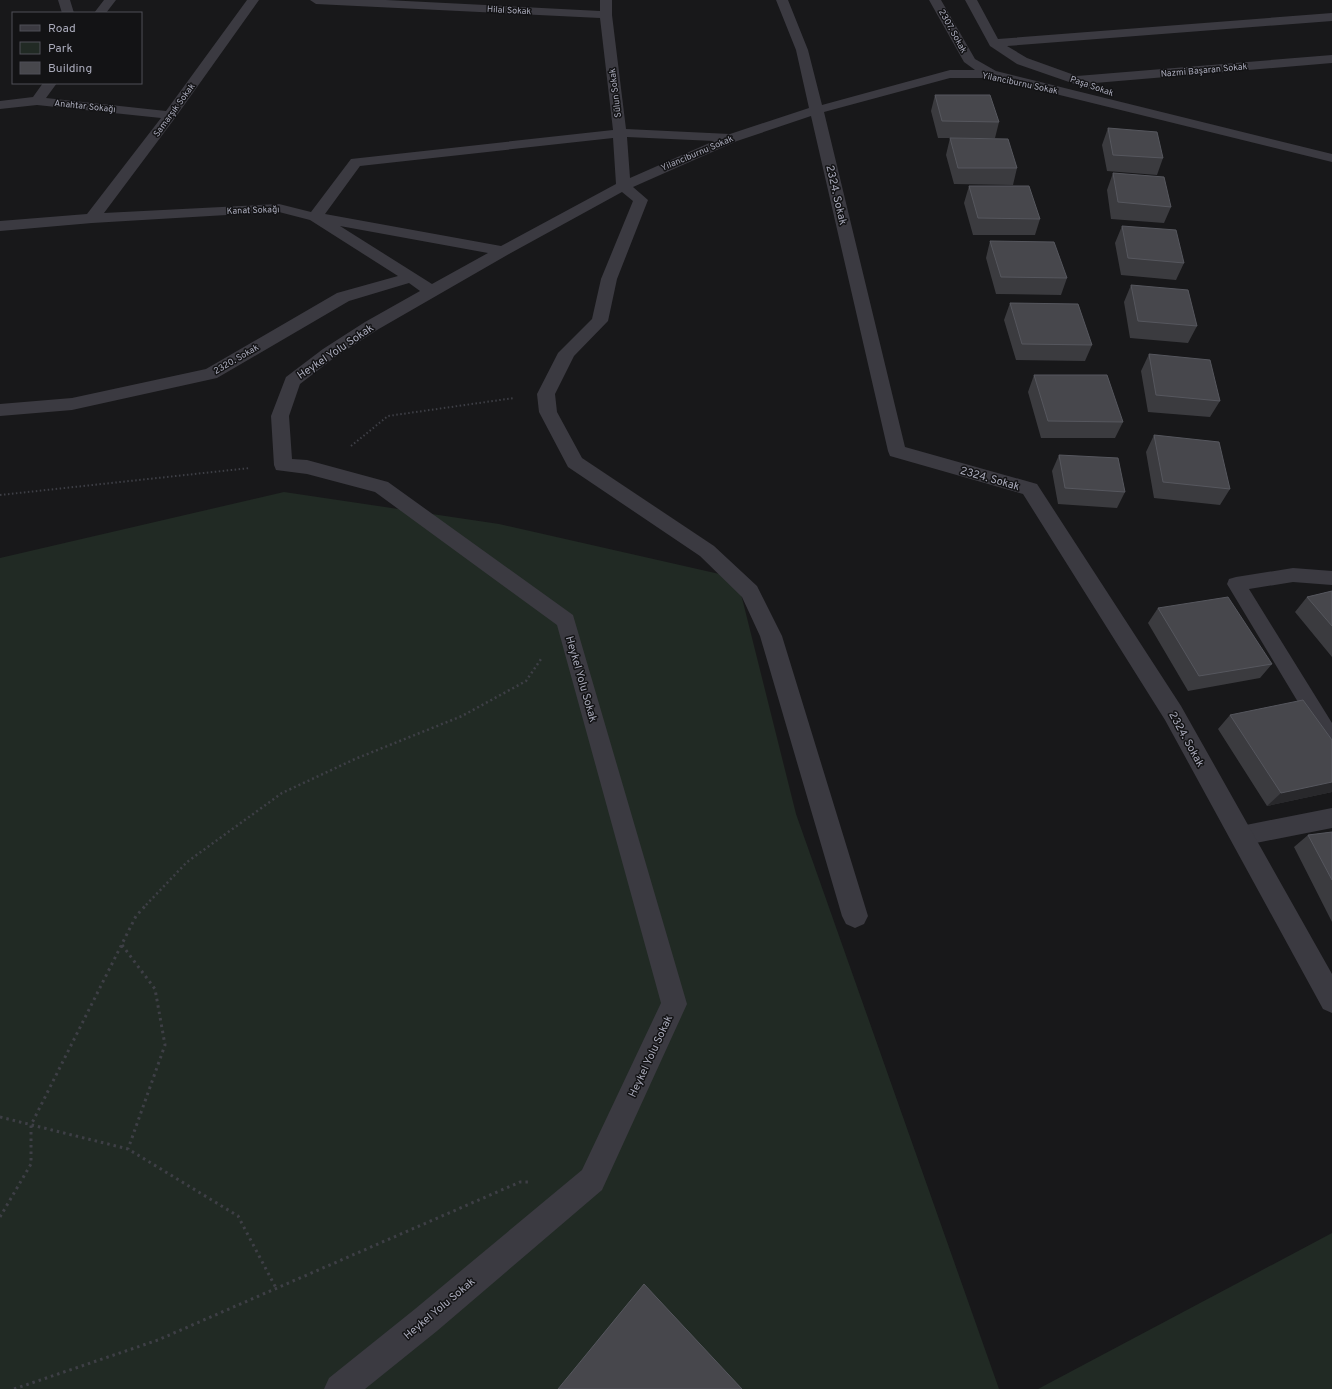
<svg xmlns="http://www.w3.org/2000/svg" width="1332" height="1389" font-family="Overpass,sans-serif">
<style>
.green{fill:#212a24}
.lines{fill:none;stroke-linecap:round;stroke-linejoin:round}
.path-far2{stroke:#3e3f46;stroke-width:2;stroke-dasharray:1.5 2.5;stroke-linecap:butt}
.path-far1{stroke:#3e3f46;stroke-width:2.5;stroke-dasharray:2 3;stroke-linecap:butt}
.path{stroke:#3e3f46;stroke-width:3;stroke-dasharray:2.5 4;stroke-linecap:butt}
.lane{fill:#3b3a41;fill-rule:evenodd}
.street{fill:#3b3a41;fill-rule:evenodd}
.wall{fill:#3b3b3f}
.shaded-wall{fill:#28282b}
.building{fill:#47474c;stroke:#56575e}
.labels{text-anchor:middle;stroke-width:3;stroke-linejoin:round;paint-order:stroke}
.far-street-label{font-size:9px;fill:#a9aaba;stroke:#131315}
.street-label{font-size:11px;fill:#a9aaba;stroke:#131315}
</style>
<rect width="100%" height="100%" fill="#18181a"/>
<!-- green -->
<path class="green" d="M284,492L499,524L737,578L796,814L999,1389H0V558Z
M1332,1233V1389H1038Z"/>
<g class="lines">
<!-- path-far2 -->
<path class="path-far2" d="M351,446L388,416L514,398
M0,495L250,468"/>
<!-- path-far1 -->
<path class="path-far1" d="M146,905L187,862L282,793L355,759L462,716L526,681L541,659"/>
<!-- path -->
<path class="path" d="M122,945L155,989L165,1045L128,1149
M0,1117L128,1149L238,1216L276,1288
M0,1217L31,1164V1125L136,916L147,904
M14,1389L158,1340L520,1182H528"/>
<!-- lane -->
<path class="lane" d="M1293,568L1332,571V585L1293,582L1249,589L1332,723V750L1325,747L1227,584L1229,579L1236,577Z
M1332,808V828L1241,846L1233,843L1230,836L1233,829L1241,826Z"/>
<!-- street -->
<path class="street" d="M58,0H70L74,13H62Z
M104,0H116L106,13H94Z
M247,0H259L175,118L104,213L279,204L311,212L351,159L613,130L600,18L316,4L310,0H386L600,11V0H612V15L626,129L730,134L809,108L796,50L776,0H788L808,50L822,105L950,70H975L964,62L929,0H941L975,59L996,71L1332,154V162L991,78H950L824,112L905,447L1037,484L1181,706L1332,974V1013L1323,1009L1165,720L1023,494L890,456L888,451L811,116L737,141L633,187L648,200L617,279L608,321L574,356L555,394L557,412L582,458L714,546L757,586L782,636L868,916L864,924L855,928L846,924L842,916L760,636L742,597L700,556L568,467L539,412L537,394L558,353L592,319L601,279L633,201L622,192L509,254L377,330L335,357L300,384L289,416L292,459L307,460L388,482L573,615L687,1004L602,1190L437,1331L365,1389H324L329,1378L415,1309L582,1170L661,1003L557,625L375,492L307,474L276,470L274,465L271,416L286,377L323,349L365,322L420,291L409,283L349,301L217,378L72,410L0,416V404L72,398L206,369L337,293L398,276L310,220L279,212L92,223L0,231V221L87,214L161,118L37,105L0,109V101L33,97L43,83H57L46,98L166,111ZM627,137L714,141L630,178ZM613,138L616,184L501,246L325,214L360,166ZM340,226L488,253L432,284Z
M965,0H977L998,39L1332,13V21L1007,46L1027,58L1077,76L1332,55V63L1095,83L1102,87L1100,90L1095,91L1017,64L990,46Z"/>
</g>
<!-- wall -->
<path class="wall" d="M935,95L999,122L995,138H938L931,111Z
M1108,128L1163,158L1157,175L1107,171L1102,145Z
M950,138L1017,168L1013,185L954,184L946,155Z
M1113,173L1171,207L1164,223L1111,219L1107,190Z
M969,186L1040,219L1035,235H973L964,203Z
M1122,226L1184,263L1176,280L1121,275L1115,243Z
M990,241L1067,278L1061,295L996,294L986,258Z
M1131,285L1197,326L1188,343L1130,338L1124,302Z
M1010,303L1092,345L1085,361L1016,360L1004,320Z
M1149,354L1220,401L1210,417L1148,412L1141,371Z
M1034,375L1123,422L1115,438H1041L1028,392Z
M1154,435L1230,489L1220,505L1154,498L1146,452Z
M1059,455L1125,492L1117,508L1058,504L1052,471Z
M1332,591V657L1295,612L1307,597Z
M1158,608L1272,664L1260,678L1188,691L1148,623Z
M1230,715L1332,792L1267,806L1218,729Z
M1332,832V922L1294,847L1308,835Z"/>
<!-- shaded-wall -->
<path class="shaded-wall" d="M1332,782V792L1267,806L1281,793Z"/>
<!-- building -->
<path class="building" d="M935,95H990L999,122L942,121Z
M1108,128L1157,132L1163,158L1113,155Z
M950,138L1008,139L1017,168H958Z
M1113,173L1164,177L1171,207L1118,202Z
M969,186H1029L1040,219L978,218Z
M1122,226L1176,230L1184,263L1128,258Z
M990,241L1054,242L1067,278L1001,277Z
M1131,285L1188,290L1197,326L1138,321Z
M1010,303L1078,304L1092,345L1022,344Z
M1149,354L1210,360L1220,401L1156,395Z
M1034,375H1107L1123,422L1048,421Z
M1154,435L1219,442L1230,489L1163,482Z
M1059,455L1118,458L1125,492L1065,488Z
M1332,591V626L1307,597Z
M1228,597L1272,664L1199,676L1158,608Z
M1303,700L1332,740V782L1281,793L1230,715Z
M1332,832V880L1308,835Z
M644,1284L742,1389H558Z"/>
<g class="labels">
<!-- far-street labels -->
<g class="far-street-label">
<text transform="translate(509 10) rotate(3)" y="3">Hilal Sokak</text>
<text transform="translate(953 31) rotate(61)" y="3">2307. Sokak</text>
<text transform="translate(1204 70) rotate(-5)" y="3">Nazmi Başaran Sokak</text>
<text transform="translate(1020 83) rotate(12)" y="3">Yilanciburnu Sokak</text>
<text transform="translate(1092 86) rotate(19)" y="3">Paşa Sokak</text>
<text transform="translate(615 93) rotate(-97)" y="3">Sülun Sokak</text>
<text transform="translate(85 106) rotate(6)" y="3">Anahtar Sokağı</text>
<text transform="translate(174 110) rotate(-54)" y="3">Samarşık Sokak</text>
<text transform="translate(697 153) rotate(-23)" y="3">Yilanciburnu Sokak</text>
<text transform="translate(253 210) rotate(-2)" y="3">Kanat Sokağı</text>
<text transform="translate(236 359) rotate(-30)" y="3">2320. Sokak</text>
</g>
<!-- street labels -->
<g class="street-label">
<text transform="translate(837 195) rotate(77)" y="4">2324. Sokak</text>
<text transform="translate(335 351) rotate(-34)" y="4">Heykel Yolu Sokak</text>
<text transform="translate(990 478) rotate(16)" y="4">2324. Sokak</text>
<text transform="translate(582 679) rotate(74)" y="4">Heykel Yolu Sokak</text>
<text transform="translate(1187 739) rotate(61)" y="4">2324. Sokak</text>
<text transform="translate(650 1056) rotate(-65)" y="4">Heykel Yolu Sokak</text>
<text transform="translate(439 1308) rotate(-40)" y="4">Heykel Yolu Sokak</text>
</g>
</g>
<!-- legend -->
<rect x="12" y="12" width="130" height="72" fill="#131315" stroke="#4f4f57"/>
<rect x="20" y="25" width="20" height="6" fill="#3b3a41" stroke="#4f4f57"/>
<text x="48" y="32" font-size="12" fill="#a9aaba">Road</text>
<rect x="20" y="42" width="20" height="12" fill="#212a24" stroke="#4f4f57"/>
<text x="48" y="52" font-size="12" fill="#a9aaba">Park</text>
<rect x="20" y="62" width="20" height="12" fill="#47474c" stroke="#4f4f57"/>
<text x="48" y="72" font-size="12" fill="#a9aaba">Building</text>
</svg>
